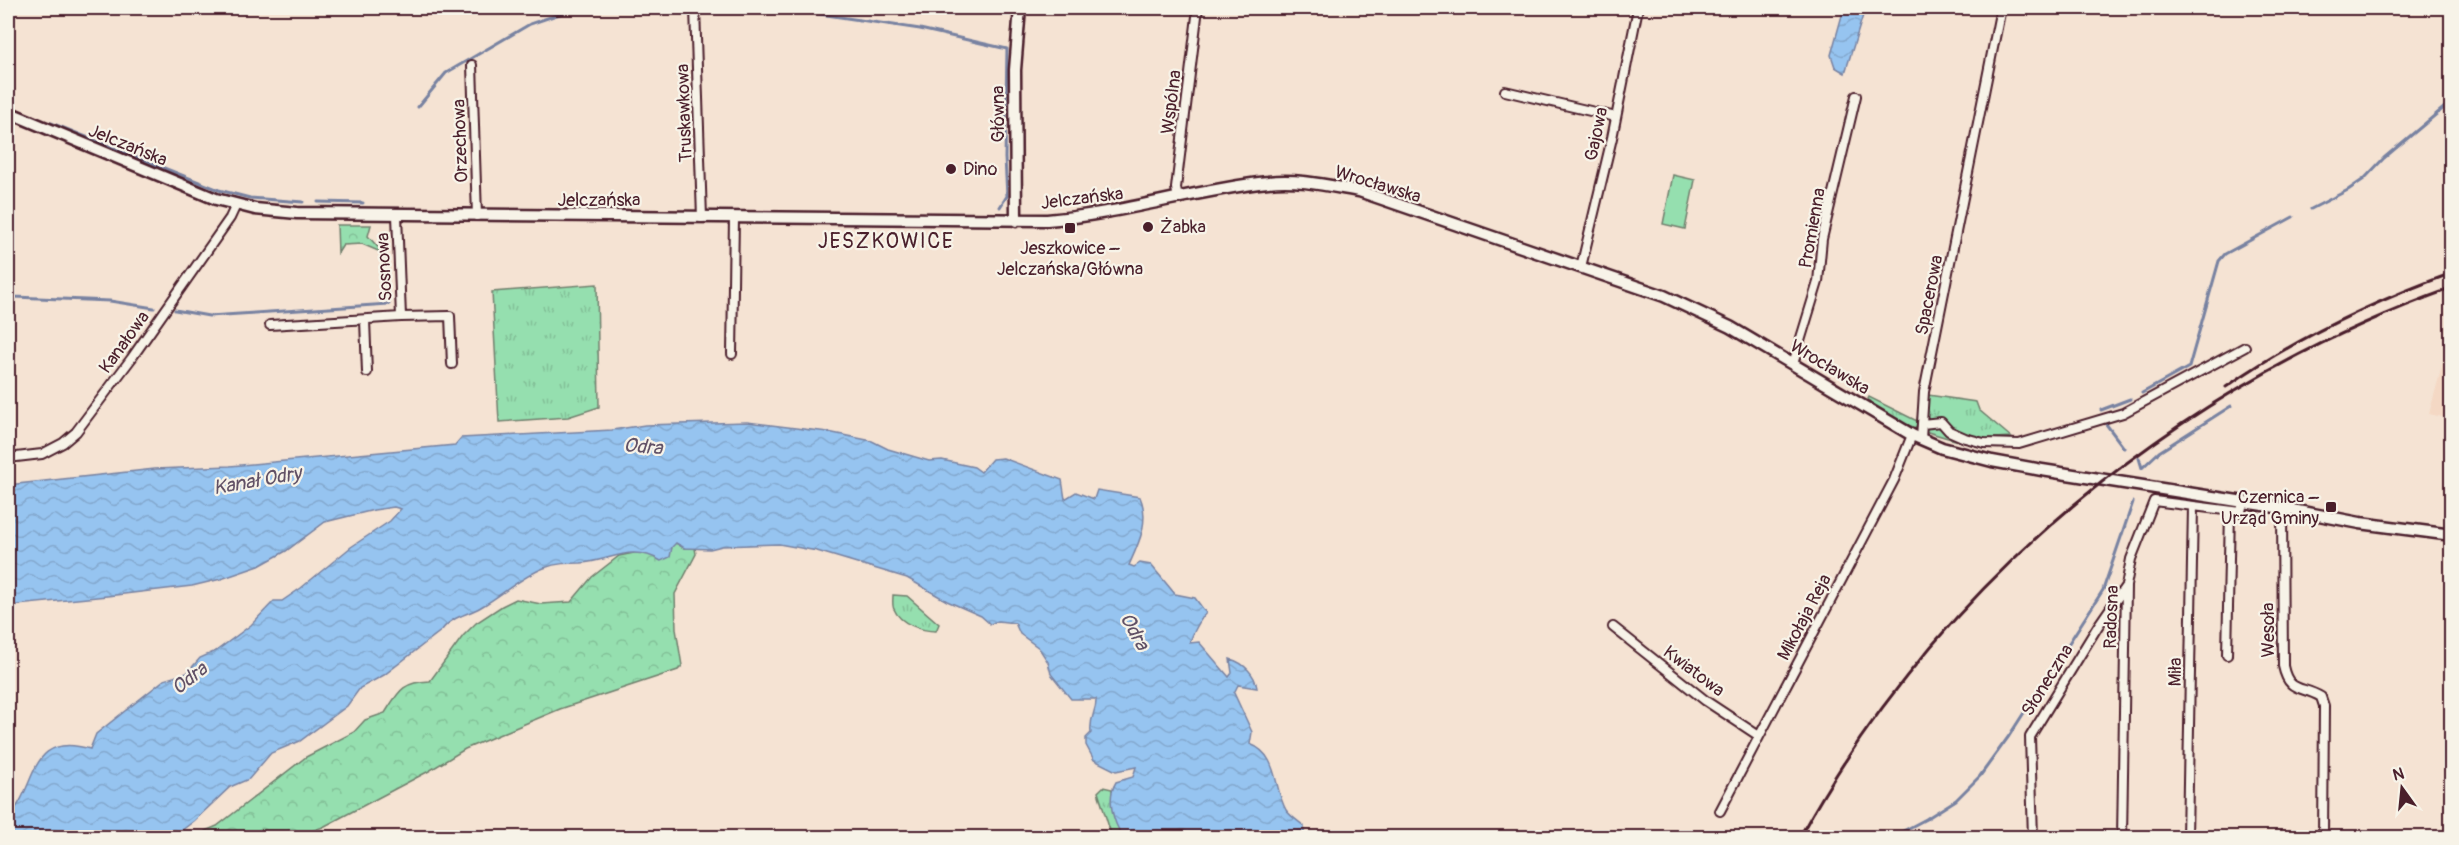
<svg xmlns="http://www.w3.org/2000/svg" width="2459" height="845" font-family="Pangolin,sans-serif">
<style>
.built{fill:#f4d8c4}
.grass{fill:url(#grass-tufts);stroke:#707f6d;stroke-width:1.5}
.forest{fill:url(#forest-crowns);stroke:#707f6d;stroke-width:1.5}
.green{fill:#95dfaf;stroke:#707f6d;stroke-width:1.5}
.water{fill:url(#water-waves);stroke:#7882a1;stroke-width:1.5}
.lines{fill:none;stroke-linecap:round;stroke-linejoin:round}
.stream{stroke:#7882a1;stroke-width:3}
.street-casing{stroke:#4a1f2b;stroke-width:12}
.secondary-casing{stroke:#4a1f2b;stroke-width:15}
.street{stroke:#f7f3e8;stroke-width:8}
.secondary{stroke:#f7f3e8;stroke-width:10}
.rail{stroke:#4a1f2b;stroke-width:3}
.poi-dot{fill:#4a1f2b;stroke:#f7f3e8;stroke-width:2}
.labels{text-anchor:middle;stroke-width:4.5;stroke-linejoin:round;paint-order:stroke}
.street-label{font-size:18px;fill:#4a1f2b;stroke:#f7f3e8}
.poi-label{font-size:18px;fill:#4a1f2b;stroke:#f7f3e8;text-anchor:start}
.water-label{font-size:20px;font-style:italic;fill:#615166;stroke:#f7f3e8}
.quarter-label{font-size:21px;letter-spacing:1.5px;fill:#4a1f2b;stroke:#f7f3e8}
</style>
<defs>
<pattern id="grass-tufts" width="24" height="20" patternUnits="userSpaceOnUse" patternTransform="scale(1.5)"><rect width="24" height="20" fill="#95dfaf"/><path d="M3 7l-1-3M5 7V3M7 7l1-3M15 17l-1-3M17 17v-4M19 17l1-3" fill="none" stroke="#82bf97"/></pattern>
<pattern id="forest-crowns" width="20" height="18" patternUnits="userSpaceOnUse" patternTransform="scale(1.5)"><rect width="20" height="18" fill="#95dfaf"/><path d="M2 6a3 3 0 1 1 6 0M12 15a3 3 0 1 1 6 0" fill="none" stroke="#82bf97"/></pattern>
<pattern id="water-waves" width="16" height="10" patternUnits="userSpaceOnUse" patternTransform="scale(1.5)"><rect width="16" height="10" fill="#96c4f0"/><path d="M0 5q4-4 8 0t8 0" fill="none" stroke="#83a8ce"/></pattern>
</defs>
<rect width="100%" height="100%" fill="#f5e3d3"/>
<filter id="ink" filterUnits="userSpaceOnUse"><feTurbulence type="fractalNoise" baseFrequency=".0167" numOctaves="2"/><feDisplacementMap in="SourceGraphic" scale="12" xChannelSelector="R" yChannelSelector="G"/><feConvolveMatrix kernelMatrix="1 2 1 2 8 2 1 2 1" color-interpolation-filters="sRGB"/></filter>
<g filter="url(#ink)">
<!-- built -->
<path class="built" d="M2448,344L2451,345V419L2429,414Z"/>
<!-- grass -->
<path class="grass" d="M597,284L599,407L568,417L499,422L492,292Z
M1921,394L1976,402L1979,410L2011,437L1978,439L1973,445C1945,437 1884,423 1868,399L1869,397L1917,421Z
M893,595L907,596L939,624L936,631C922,631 900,624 894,609C892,606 893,599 893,595Z
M1103,787L1112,789L1113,813L1123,837H1112L1098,792Z"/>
<!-- forest -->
<path class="forest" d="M337,225H371L368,236L383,253L362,244L343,245L338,253Z
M676,543L684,548H695L696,554L675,594L676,629L682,666L678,670L560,709L465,749L429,771L323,827L295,837L201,838L205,831L217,826L306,757L354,732L365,720L385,713C399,691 402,682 430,681L463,636L476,623L502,606L516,599L541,604L571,602L592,577L619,556L639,552L650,554Z"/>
<!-- green -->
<path class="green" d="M1673,175L1695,180L1685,229L1663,224Z"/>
<!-- water -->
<path class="water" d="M1844,8L1864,12L1845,73L1835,67L1831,55Z
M747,422L828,432L872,441L888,449L929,461L942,460L974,467L981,472L992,459L1003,458L1062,480L1065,499L1076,492L1094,499L1097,490L1140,497C1150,521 1139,543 1129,565L1134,567L1140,563L1151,565L1175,594L1195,598L1206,613C1201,618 1191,636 1190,643L1199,642L1229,677L1232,673L1230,659C1244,663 1255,674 1257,688L1238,685L1234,693L1252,732L1250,744C1279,755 1273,787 1286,810C1290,816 1298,821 1304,826V837H1123C1113,822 1106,798 1116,782L1133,777L1136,767L1116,771L1094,760L1086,745V738L1091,733C1089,717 1097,711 1096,699H1071L1051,674L1048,662L1039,648L1020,634L1015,623L998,621L990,624L981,616L947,601L907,578L817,551L779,544L722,546L710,549L684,548L676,543L672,547L670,557L661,561C631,543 611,561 581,563C568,563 557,563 544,568C521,577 502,595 481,607C467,615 451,617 442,630L384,675L360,688L347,706L300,741L271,753L249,779L230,787L194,821L173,837H8V817C38,789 27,730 90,749L96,734L164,680L187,673L200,658L216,651L251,625L274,601H282L301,588L351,547L390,521L401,509L394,507L374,510L325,522L286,551L259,566L221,579L192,586L107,596L8,606V485L155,469L230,466L455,445L461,438L612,430L645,425Z"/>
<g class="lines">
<!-- stream -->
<path class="stream" d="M780,8L920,29L1007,49L1005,158L1007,196L1000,207
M418,107L446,73L530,24L571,10L611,8
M51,123L219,190L250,198L303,202
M318,202L363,203
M2311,209L2348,190L2364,179L2384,158L2452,101
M8,292L14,297L110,301L154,308
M175,310L209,316L389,304
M2142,393L2189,367L2219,261L2225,254L2293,217
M2101,410L2130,399
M2106,424L2124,448
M2139,458L2142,468L2159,452L2231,406
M1890,838L1926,819L1956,800L1980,776L2009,736L2103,590L2133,502"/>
<defs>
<path id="street" d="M695,8L702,218
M472,65L477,216
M1505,91L1616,117
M1178,199L1176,188L1198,8
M1581,267L1612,138L1638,8
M401,317L450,316L452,364
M365,320L367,372
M270,325L401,317L397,215
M732,354L734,218
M1793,364L1818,282L1822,239L1856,96
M1922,424L1941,422L1949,431L1965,438L1984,443L2019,444L2123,413L2245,347
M1921,439L1924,392L2001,8
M8,458L42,454L63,443L76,432L131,359L230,218L236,205
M2282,508L2283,666C2289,694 2302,685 2321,697L2324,706L2323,838
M1613,627L1706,701L1759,736
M2227,655L2230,511
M1720,811L1894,480L1912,435
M2033,838L2030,737L2098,626L2125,587
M2122,838L2126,586L2131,559L2154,501L2241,512L2243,502
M2187,838L2193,506"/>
<path id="secondary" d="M8,112L216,199L255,209L297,213L1047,220C1122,214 1194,190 1268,182C1297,178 1330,186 1359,191L1664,296L1730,327L1912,435L1942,448L1992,461L2042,470L2282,508L2360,523L2452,535
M1016,221L1015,70L1020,8"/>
</defs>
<!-- street casing -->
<use href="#street" class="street-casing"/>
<!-- secondary casing -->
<use href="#secondary" class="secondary-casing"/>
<!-- street -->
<use href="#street" class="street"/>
<!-- secondary -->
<use href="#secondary" class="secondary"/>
<!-- rail -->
<path class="rail" d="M2226,387C2296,338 2372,302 2452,273
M1799,838C1940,581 2177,387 2452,288"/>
</g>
</g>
<!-- markers -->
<g class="poi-dot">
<circle cx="951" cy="169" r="6"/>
<circle cx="1148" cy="227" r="6"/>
<rect x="1064" y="222" width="12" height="12" rx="3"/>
<rect x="2325" y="501" width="12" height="12" rx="3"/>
</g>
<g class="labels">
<!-- street labels -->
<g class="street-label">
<text transform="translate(1171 102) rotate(-83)" y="6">Wspólna</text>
<text transform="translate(684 113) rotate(-92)" y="6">Truskawkowa</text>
<text transform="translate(998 114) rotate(-90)" y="6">Główna</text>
<text transform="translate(1596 134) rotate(-78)" y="6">Gajowa</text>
<text transform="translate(460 141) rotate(-92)" y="6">Orzechowa</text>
<text transform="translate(128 145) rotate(22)" y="6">Jelczańska</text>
<text transform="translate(1378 184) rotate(17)" y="6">Wrocławska</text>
<text transform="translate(1082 198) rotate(-7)" y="6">Jelczańska</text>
<text x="599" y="206">Jelczańska</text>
<text transform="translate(1812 228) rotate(-80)" y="6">Promienna</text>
<text transform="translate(384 267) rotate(-93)" y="6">Sosnowa</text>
<text transform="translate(1929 295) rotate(-79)" y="6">Spacerowa</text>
<text transform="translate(124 342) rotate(-54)" y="6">Kanałowa</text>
<text transform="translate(1830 367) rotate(31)" y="6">Wrocławska</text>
<text transform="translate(1804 617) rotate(-62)" y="6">Mikołaja Reja</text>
<text transform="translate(2111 617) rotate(-88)" y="6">Radosna</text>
<text transform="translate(2268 630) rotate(-90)" y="6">Wesoła</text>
<text transform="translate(1694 671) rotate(37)" y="6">Kwiatowa</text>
<text transform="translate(2175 672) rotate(-89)" y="6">Miła</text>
<text transform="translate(2047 680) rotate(-58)" y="6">Słoneczna</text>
</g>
<!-- poi labels -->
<g class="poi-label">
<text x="963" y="175">Dino</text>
<text x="1160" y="233">Żabka</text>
<text x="1070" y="254" text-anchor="middle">Jeszkowice –<tspan x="1070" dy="21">Jelczańska/Główna</tspan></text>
<text x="2319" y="503" text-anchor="end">Czernica –<tspan x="2319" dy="21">Urząd Gminy</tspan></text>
</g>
<!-- water labels -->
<g class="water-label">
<text transform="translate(643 446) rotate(5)" y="7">Odra</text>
<text transform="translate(257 480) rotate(-10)" y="7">Kanał Odry</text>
<text transform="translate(1135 631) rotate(61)" y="7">Odra</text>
<text transform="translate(189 678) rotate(-38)" y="7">Odra</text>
</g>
<!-- quarter labels -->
<g class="quarter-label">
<text x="886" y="248">JESZKOWICE</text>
</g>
</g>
<!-- margin -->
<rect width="2459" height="845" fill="none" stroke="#f7f3e8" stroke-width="30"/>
<rect x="15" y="15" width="2429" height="815" fill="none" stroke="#4a1f2b" stroke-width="2" filter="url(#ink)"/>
<!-- north arrow -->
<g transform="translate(2402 788) rotate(345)" stroke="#f7f3e8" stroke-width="4.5" paint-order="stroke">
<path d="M0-4.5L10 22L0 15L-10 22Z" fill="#4a1f2b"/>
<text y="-9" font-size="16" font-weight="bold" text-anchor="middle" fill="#4a1f2b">N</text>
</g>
</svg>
